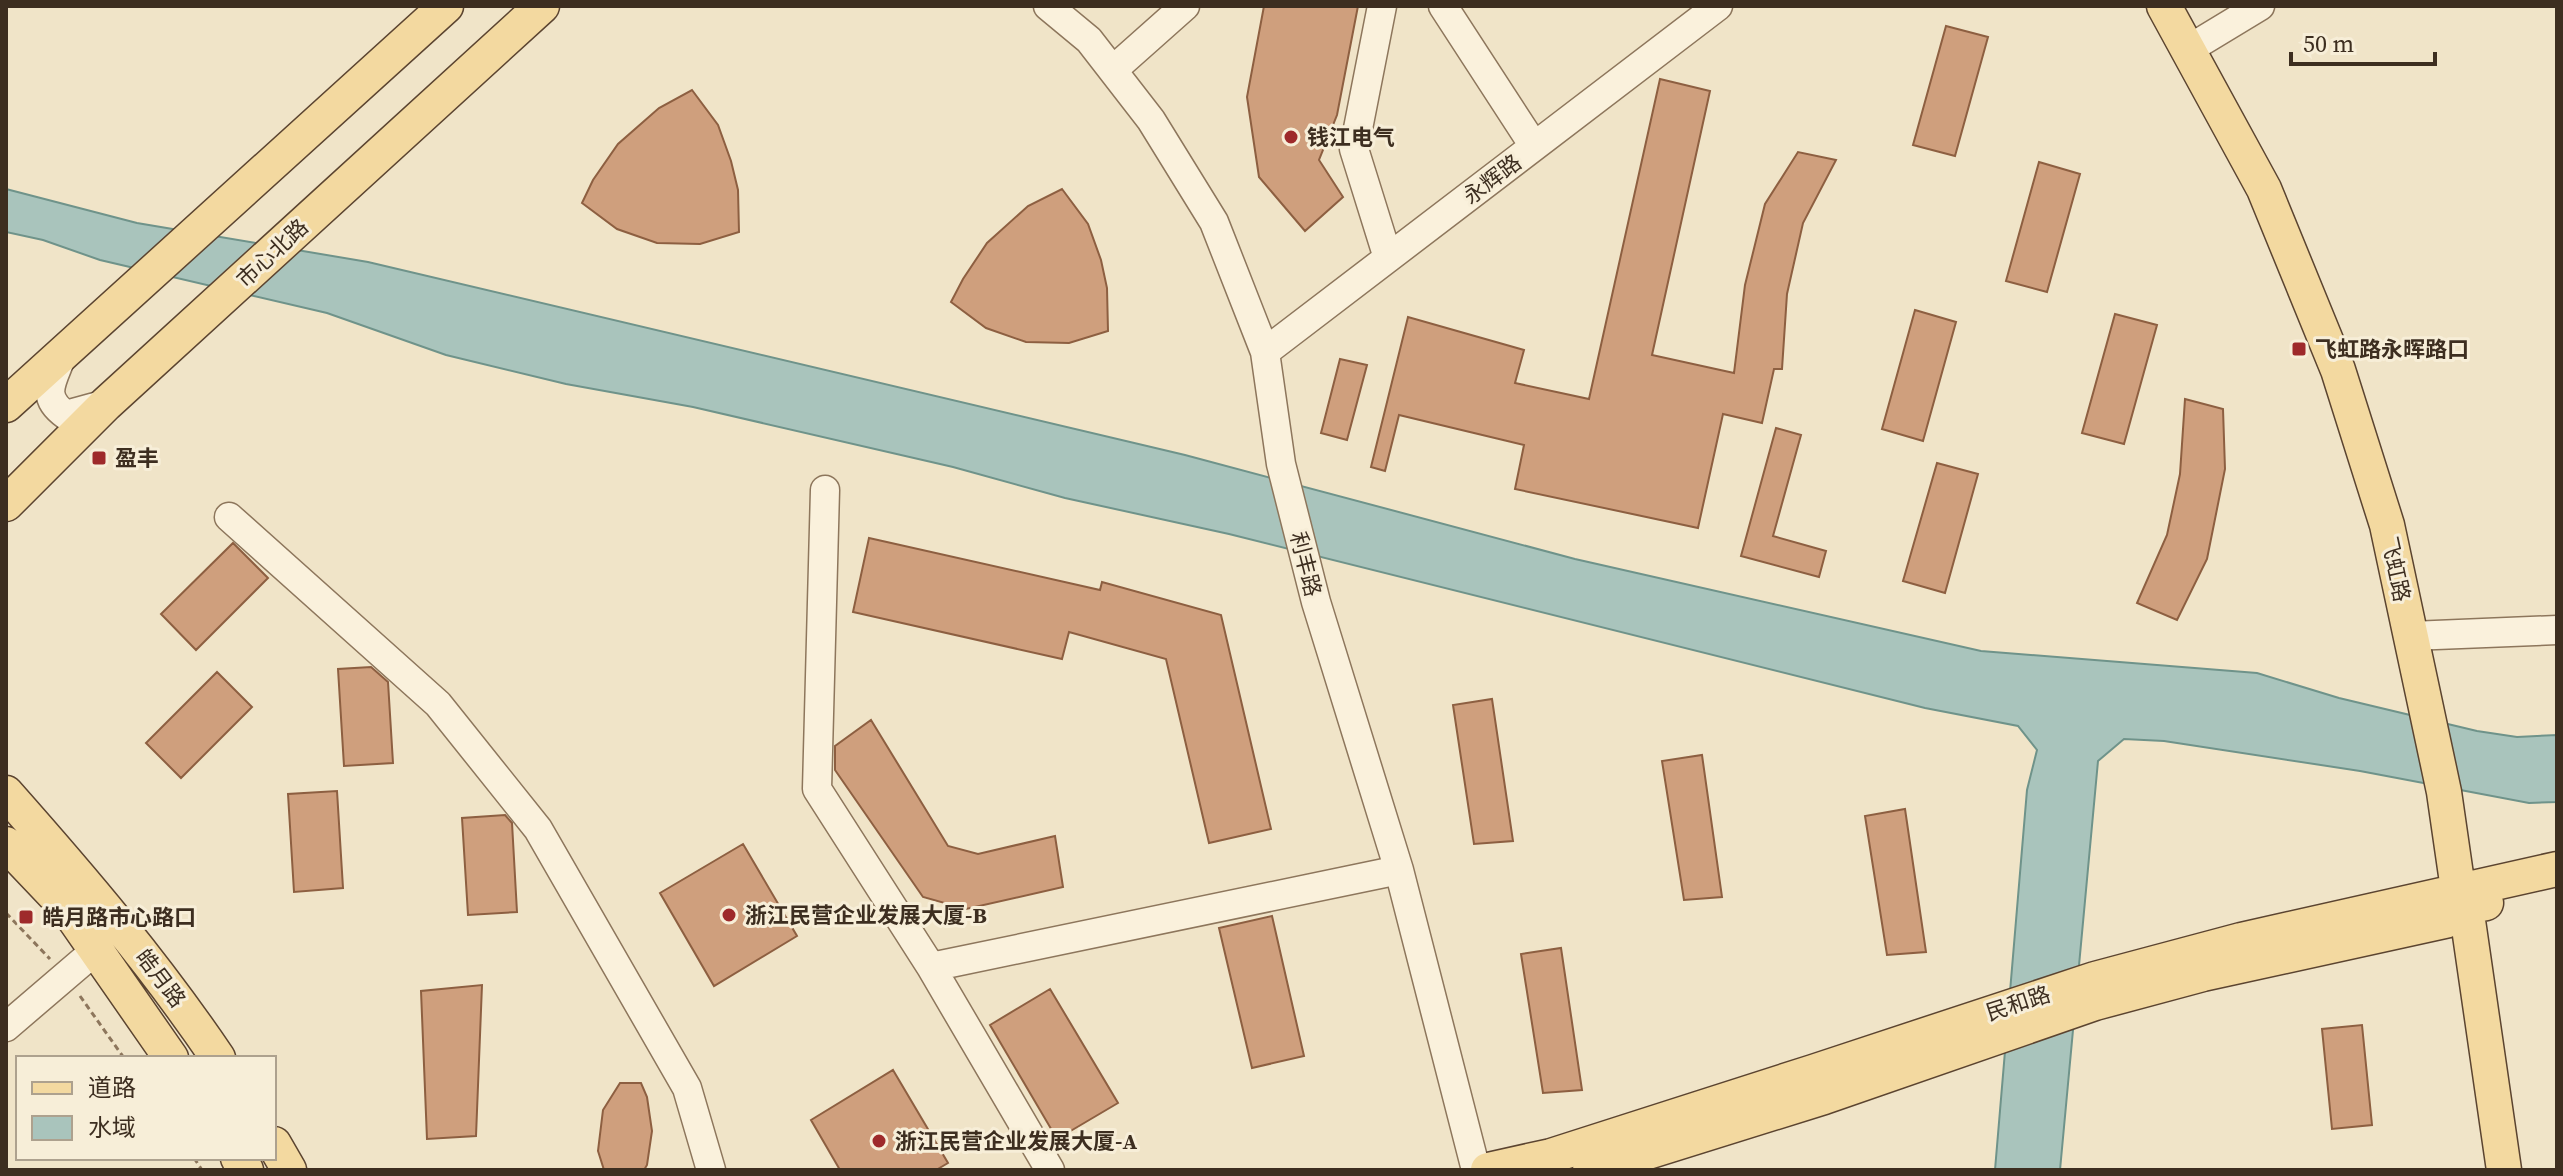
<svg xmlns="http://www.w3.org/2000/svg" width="2563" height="1176" font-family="'Source Serif 4','Noto Sans SC',serif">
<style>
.water{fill:#a9c4bc;stroke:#6f938a;stroke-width:2}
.building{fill:#cf9f7d;stroke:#8d5f41;stroke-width:2}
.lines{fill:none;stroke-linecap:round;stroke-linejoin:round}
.minor-casing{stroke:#8d765c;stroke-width:31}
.major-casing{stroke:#5b4430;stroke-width:37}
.path{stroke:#8d765c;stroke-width:3;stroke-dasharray:6 4;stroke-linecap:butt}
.minor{stroke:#faf1dc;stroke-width:28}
.major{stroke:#f3d9a0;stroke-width:34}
.poi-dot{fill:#9e2a2b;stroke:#f7eed8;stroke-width:3}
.labels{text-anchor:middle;stroke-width:6;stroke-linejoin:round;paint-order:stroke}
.poi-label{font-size:22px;font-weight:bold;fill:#3d2e20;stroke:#f7eed8;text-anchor:start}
.street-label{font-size:22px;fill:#3d2e20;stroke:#f7eed8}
</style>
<rect width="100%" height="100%" fill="#f0e4c8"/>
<!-- water -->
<path class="water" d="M6,189L137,223L368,262L1185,455L1575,559L1981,651L2257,673L2339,698L2477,731L2517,737L2557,735V802L2529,803L2360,771L2164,741L2124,739L2098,761L2060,1170H1995L2027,790L2037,750L2018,726L1925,708L1229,534L1065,498L953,467L693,407L566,384L446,355L327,313L100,260L43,240L6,232Z"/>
<!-- building -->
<path class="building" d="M1264,6H1358L1337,115L1319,160L1343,197L1305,231L1259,177L1247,97Z
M1946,26L1988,37L1955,156L1913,145Z
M1660,79L1710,91L1652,355L1734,373L1745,285L1765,204L1798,152L1836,160L1803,223L1787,294L1782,369H1774L1762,423L1723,414L1698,528L1515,489L1524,445L1399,415L1385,471L1371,467L1408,317L1524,350L1515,383L1589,399Z
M692,90L718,125L731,161L738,190L739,232L700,244L657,243L617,229L582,203L593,180L618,144L659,108Z
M2039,162L2080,174L2047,292L2006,281Z
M1062,189L1088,224L1101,260L1107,288L1108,331L1069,343L1026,342L986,328L951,302L963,279L987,243L1028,206Z
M1915,310L1956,322L1923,441L1882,429Z
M2115,314L2157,325L2124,444L2082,433Z
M1340,359L1367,365L1347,440L1321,433Z
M2185,399L2223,409L2225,469L2207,559L2177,620L2137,603L2167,535L2180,474Z
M1776,428L1801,435L1773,536L1826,551L1819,577L1741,556Z
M1937,463L1978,474L1945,593L1903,581Z
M869,538L1100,590L1102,582L1221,615L1271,829L1209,843L1166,659L1069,632L1062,659L853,612Z
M233,543L268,578L196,650L161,614Z
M371,667L388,682L393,763L344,766L338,669Z
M217,672L252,707L181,778L146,743Z
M1492,699L1513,841L1474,844L1453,705Z
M871,720L948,846L978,854L1055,836L1063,887L966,909L923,897L835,770V746Z
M1702,755L1722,897L1684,900L1662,761Z
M337,791L343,888L294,892L288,794Z
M1905,809L1926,952L1887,955L1865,816Z
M505,815L512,823L517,912L468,915L462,818Z
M743,844L797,936L714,986L660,893Z
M1272,916L1304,1056L1252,1068L1219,928Z
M1561,948L1582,1090L1543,1093L1521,954Z
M482,985L476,1136L427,1139L421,991Z
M1050,989L1118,1103L1057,1139L990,1025Z
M2362,1025L2372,1125L2332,1129L2322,1029Z
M893,1070L948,1163L936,1170H840L811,1120Z
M620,1083H641L647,1097L652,1131L647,1165L644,1170H604L598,1151L603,1110Z"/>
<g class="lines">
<defs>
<path id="minor" d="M1048,6L1089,40L1151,120L1214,222L1265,352L1281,464L1316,602L1399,870L1476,1170
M1382,6L1354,149L1388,258
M1443,6L1534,146
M2189,49L2260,6
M1113,70L1185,6
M1265,352L1718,6
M62,355C53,381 39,396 66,415L106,404
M825,490L817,789L931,967L1399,870
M229,517L438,704L538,829L687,1088L711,1170
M2411,636L2557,630
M931,967L1050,1170
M6,1027L96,950"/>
<path id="major" d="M2164,6L2264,189L2338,370L2387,525L2444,792L2458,889L2466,907L2504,1170
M6,405L446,6
M6,504L106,404L542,6
M6,793C83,880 153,962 218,1058
M6,844L66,907L171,1058
M274,1144L289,1170
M238,1158L246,1170
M1488,1170L1551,1156L1813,1072L2095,979L2241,940L2557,869
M1590,1170L1824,1097L2095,1003L2203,974L2445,921L2466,907L2486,903"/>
</defs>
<!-- minor casing -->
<use href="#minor" class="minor-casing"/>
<!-- major casing -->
<use href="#major" class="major-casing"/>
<!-- path -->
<path class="path" d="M6,913L50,959
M80,996L124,1058
M194,1158L202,1170"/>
<!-- minor -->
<use href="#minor" class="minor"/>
<!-- major -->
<use href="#major" class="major"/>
</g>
<!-- markers -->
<g class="poi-dot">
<circle cx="1291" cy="137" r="8"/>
<rect x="2291" y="341" width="16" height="16" rx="4"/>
<rect x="91" y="450" width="16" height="16" rx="4"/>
<circle cx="729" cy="915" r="8"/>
<rect x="18" y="909" width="16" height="16" rx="4"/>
<circle cx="879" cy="1141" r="8"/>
</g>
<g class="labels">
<!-- poi labels -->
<g class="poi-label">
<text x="1307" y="145">钱江电气</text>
<text x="2315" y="357">飞虹路永晖路口</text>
<text x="115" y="466">盈丰</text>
<text x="745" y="923">浙江民营企业发展大厦-B</text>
<text x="42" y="925">皓月路市心路口</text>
<text x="895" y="1149">浙江民营企业发展大厦-A</text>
</g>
<!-- street labels -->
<g class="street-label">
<text transform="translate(1492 179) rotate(-37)" y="8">永辉路</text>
<text transform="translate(272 253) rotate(-43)" y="8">市心北路</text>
<text transform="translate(1306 564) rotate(76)" y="8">利丰路</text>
<text transform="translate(2396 569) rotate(78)" y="8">飞虹路</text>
<text transform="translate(161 978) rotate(53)" y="8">皓月路</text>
<text transform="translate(2018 1003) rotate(-18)" y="8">民和路</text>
</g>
</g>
<!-- border -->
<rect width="2563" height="1176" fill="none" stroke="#3d2e20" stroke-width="16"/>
<!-- legend -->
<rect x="16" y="1056" width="260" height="104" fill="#f7eed8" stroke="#ada18e" stroke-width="2"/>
<rect x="32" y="1082" width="40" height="12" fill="#f3d9a0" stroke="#ada18e" stroke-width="2"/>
<text x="88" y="1096" font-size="24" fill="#3d2e20">道路</text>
<rect x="32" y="1116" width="40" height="24" fill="#a9c4bc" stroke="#ada18e" stroke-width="2"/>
<text x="88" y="1136" font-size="24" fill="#3d2e20">水域</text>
<!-- scale -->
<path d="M2291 52v12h144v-12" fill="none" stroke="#3d2e20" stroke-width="4"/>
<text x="2303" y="52" font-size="24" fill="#3d2e20" stroke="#f7eed8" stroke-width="6" paint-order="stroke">50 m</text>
</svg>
